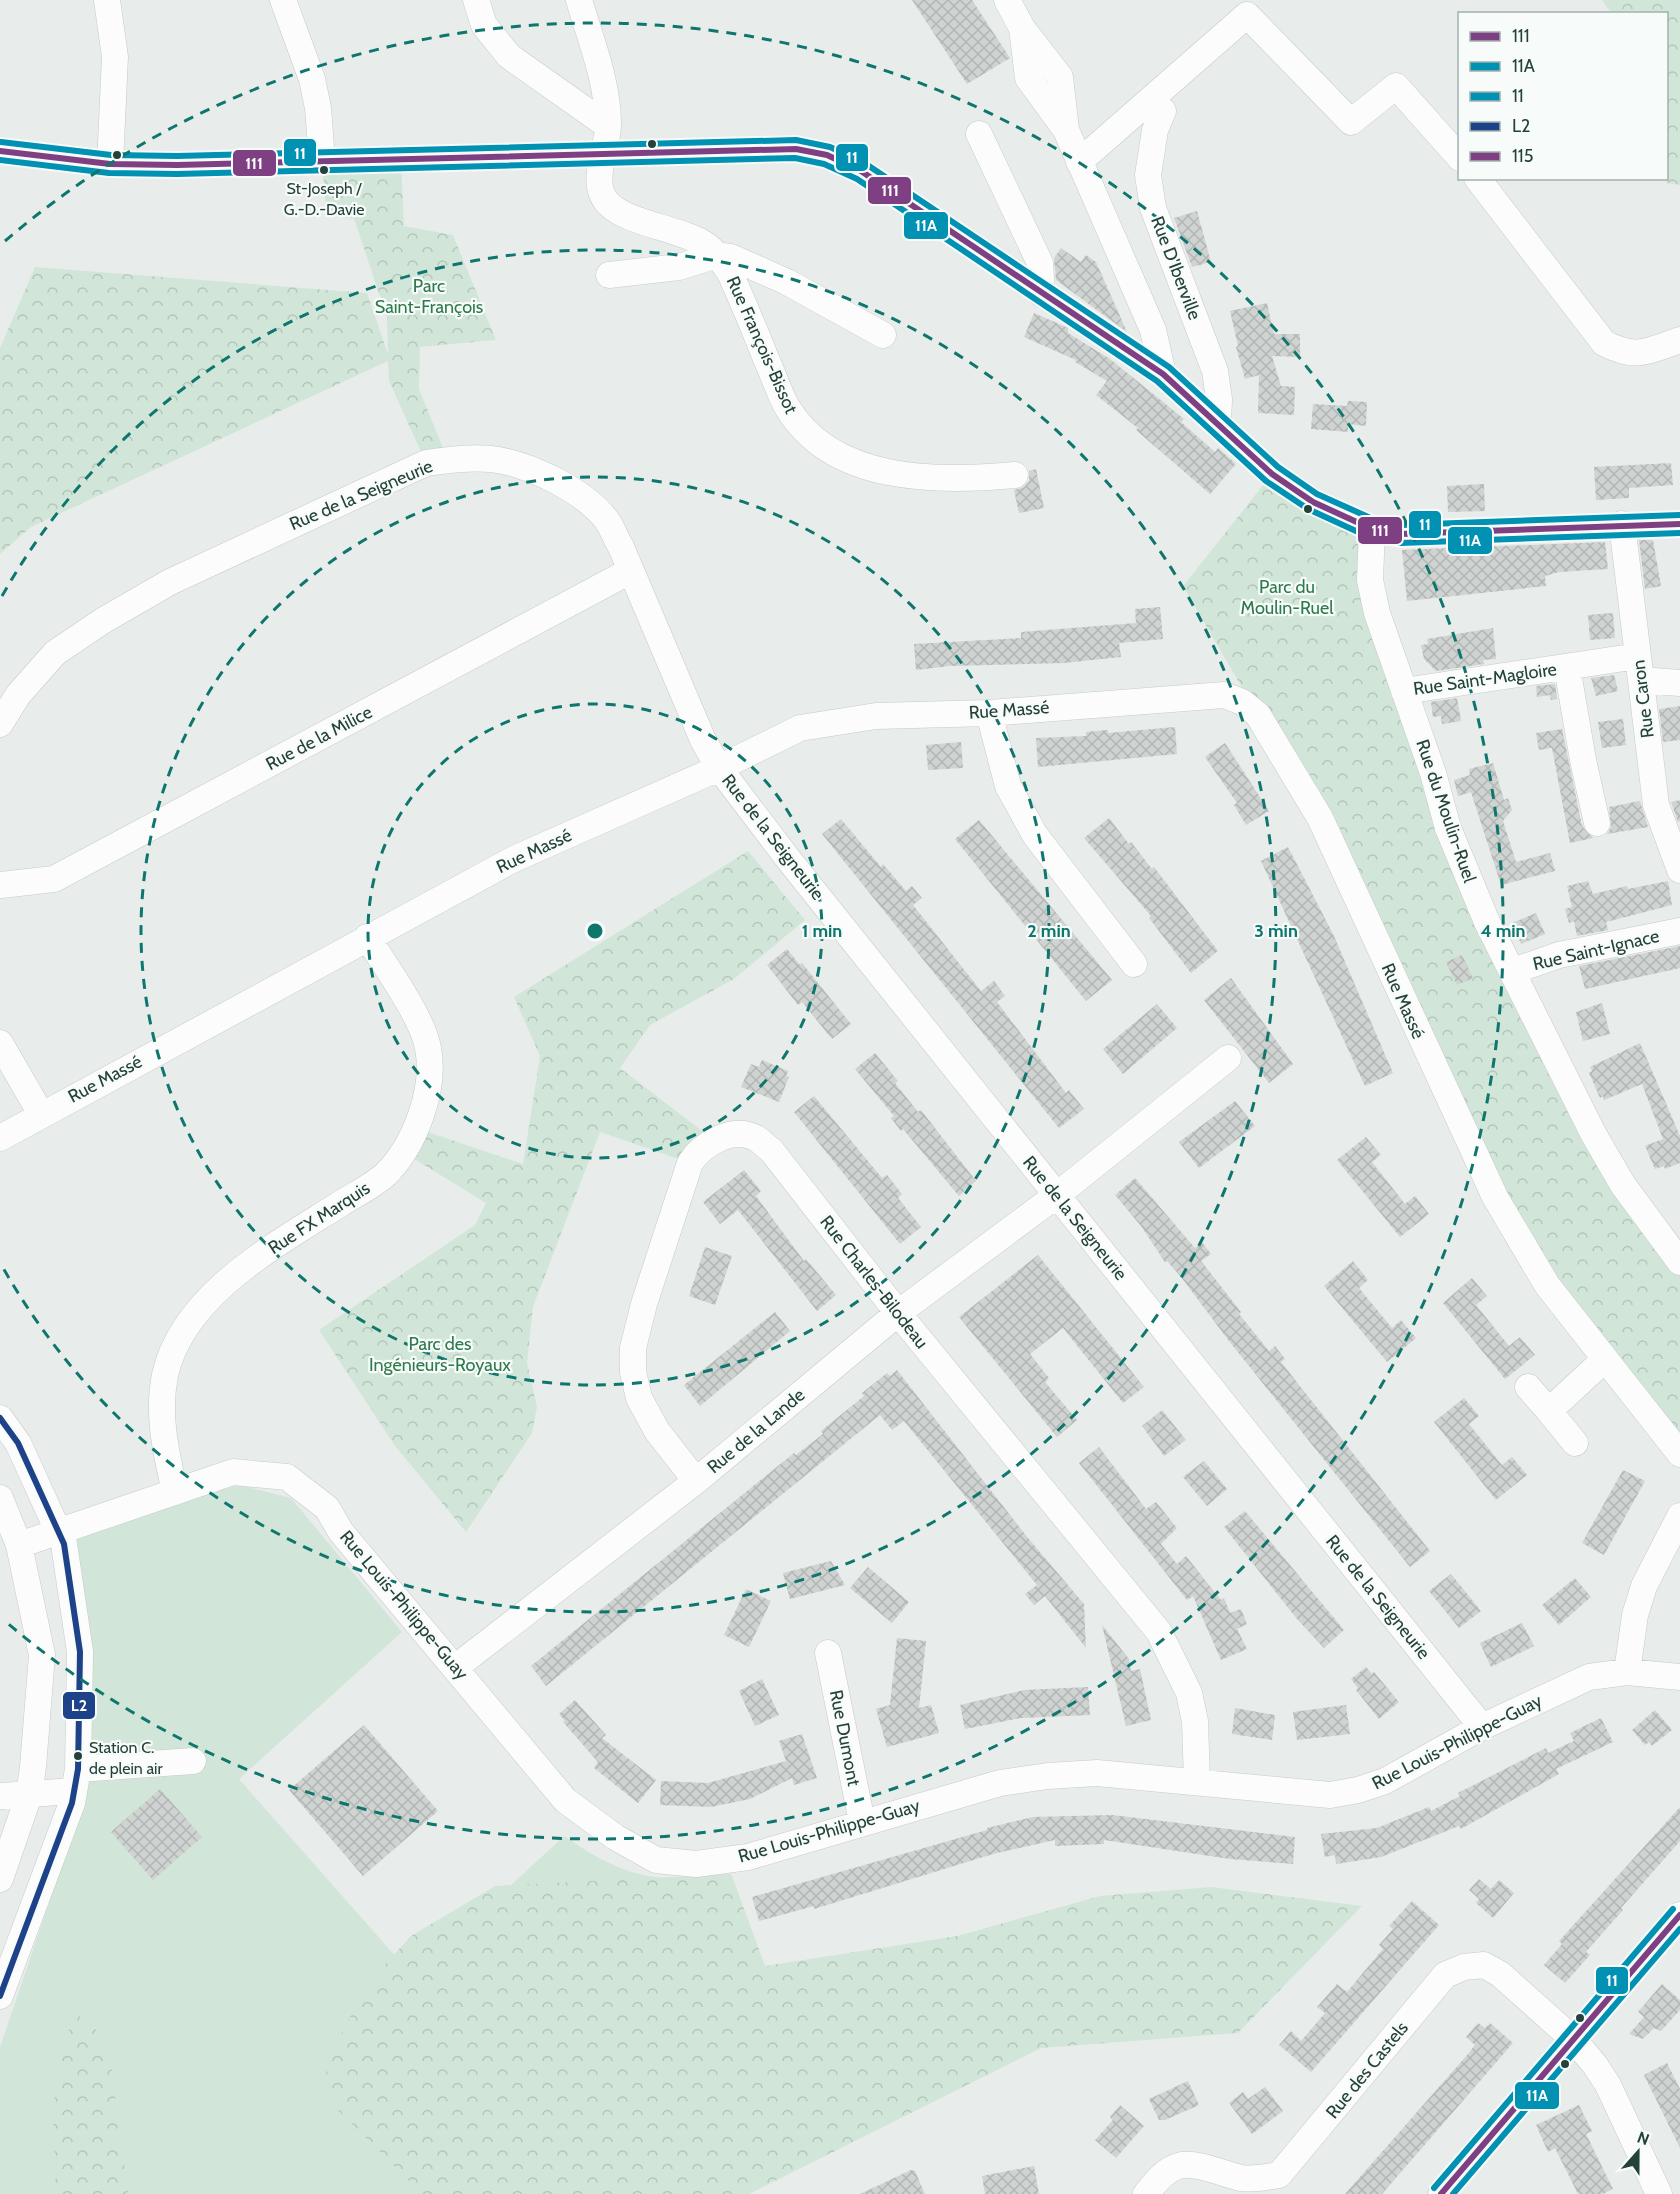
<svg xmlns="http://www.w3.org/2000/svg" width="1680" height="2194" font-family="Cabin,sans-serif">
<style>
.grass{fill:#d1e6d8}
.forest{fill:url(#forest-crowns)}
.building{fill:url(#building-cross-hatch)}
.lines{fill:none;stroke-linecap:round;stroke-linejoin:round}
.minor-casing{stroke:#c5cac8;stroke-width:27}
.minor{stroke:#fcfcfc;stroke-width:26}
.bus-1-casing{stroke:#f7fbf9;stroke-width:10}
.bus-2-casing{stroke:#f7fbf9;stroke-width:10}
.bus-3-casing{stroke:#f7fbf9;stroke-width:10}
.bus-4-casing{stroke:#f7fbf9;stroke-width:10}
.bus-5-casing{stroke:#f7fbf9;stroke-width:10}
.bus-1{stroke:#7e4082;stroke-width:6}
.bus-2{stroke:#0091b3;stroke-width:6}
.bus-3{stroke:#0091b3;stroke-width:6}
.bus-4{stroke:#1e4289;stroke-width:6}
.bus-5{stroke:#7e4082;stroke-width:6}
.ring{fill:none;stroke:#0f766e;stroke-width:3;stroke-dasharray:10 8}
.bus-dot{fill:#24423a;stroke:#f7fbf9;stroke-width:2}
.labels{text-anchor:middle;stroke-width:4.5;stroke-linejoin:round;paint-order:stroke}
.bus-label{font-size:16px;fill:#24423a;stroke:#f7fbf9}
.street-label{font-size:18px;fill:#24423a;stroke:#f7fbf9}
.park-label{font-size:18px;fill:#2d7a4b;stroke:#f7fbf9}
.centre{fill:#0f766e;stroke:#f7fbf9;stroke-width:3}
.ring-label{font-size:18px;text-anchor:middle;font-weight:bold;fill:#0f766e;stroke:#f7fbf9;stroke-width:4.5;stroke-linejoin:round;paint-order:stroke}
.line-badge{stroke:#f7fbf9;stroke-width:2}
.badge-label{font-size:16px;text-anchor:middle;font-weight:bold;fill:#fff}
</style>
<defs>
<pattern id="forest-crowns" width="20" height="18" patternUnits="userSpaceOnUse" patternTransform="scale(1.5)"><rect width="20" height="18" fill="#d1e6d8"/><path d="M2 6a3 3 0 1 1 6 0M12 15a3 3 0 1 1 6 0" fill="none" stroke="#b3c6ba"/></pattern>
<pattern id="building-cross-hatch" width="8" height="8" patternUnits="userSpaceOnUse" patternTransform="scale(1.5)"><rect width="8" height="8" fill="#cfd4d2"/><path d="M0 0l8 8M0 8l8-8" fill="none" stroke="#b2b7b5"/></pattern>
</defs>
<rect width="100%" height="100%" fill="#e8edeb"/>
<!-- grass -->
<path class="grass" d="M241,1485L291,1498L402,1632L239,1779L413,1976L564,1836C624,1878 659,1885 731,1874L765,1966L745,2194H0V2047L71,1838L89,1748L92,1661L73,1541L187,1497Z"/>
<!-- forest -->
<path class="forest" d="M1602,0H1680V185L1667,183L1665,179L1666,14L1611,13Z
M322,160L401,161L404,226L453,235L496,340L420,347L419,389L448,460L426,463L389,381L388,361L31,527L0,554V348L35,267L367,293L388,354L387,317L354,219L337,216L326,210Z
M1272,474L1372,529L1370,556L1487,922L1680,1262V1454L1547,1285L1258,715L1183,586Z
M748,851L805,920L734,979L650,1025L620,1068L714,1140L690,1163L600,1132L533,1307L527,1363L537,1407L532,1433L466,1532L395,1446L319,1330L475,1225L486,1203L403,1152L416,1128L523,1164L540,1056L514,997Z
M731,1874L765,1966L957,1936L1100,1896L1211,1887L1362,1906L1238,2033L1041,2048L749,2194H422L331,2103L326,2071L345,2025L379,1971L411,1936L495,1886Z
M74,2012L95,2028L110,2057L128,2194H56L53,2111L59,2067Z"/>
<!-- building -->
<path class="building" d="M912,0H972L1010,58L967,84Z
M1197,211L1211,262L1192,267L1174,218Z
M1061,248L1081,262L1086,255L1096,262L1127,332L1056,280L1054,258Z
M1267,303L1274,334H1300V357L1272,356L1281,386L1295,387L1294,415L1258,413L1259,375L1245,379L1236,347L1238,346L1230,311Z
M1034,313L1068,328V333L1110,359L1184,419L1181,422L1215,452L1218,448L1236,464L1210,494L1136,430L1138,428L1096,395L1107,381L1075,362L1076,360L1024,337Z
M1348,401L1367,402L1366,426L1348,424V432L1311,429L1313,404L1347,406Z
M1671,463L1673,485L1629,488V498L1596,500L1594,467Z
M1036,469L1044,508L1019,513L1014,490L1024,487L1029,481V471Z
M1484,484L1485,511L1448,512L1447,486Z
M1639,540H1653L1661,586L1645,589Z
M1605,542L1608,569L1559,572L1545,576L1546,586L1407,601L1402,550Z
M1160,607L1163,639L1119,643L1121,657L1064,663L950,666L916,670L914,644L1021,638V632L1136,623L1135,609Z
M1613,613L1615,638L1590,640L1588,615Z
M1493,628L1496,659L1483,660L1484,664L1436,671L1424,659L1421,645L1428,644L1427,639Z
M1614,675L1618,691L1596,696L1591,678Z
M1555,684L1557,699L1551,700L1550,695L1537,697L1536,686Z
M1457,698L1461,721L1442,724L1441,716L1433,717L1431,702Z
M1680,706V740L1663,742L1659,709Z
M1623,719L1626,745L1602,748L1598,722Z
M1175,727L1177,754L1038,767L1036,738L1086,736V732L1108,730V733Z
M1562,729L1582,826L1593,838L1570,843L1552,748L1539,750L1536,733Z
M961,742L963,768L928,770L926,745Z
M1225,743L1269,811L1246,825L1234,805L1237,803L1205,757Z
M1493,763L1504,800L1508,798L1512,810L1503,821L1516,862L1550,853L1555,871L1501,885L1471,792L1458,796L1454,780L1470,775L1469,769Z
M1680,800V821L1678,822L1671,802Z
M1640,801L1648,827L1607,834L1611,827L1609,807Z
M1109,818L1129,844L1131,842L1152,869L1154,867L1218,951L1191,973L1149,918L1151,916L1084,838Z
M841,819L881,867L883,864L906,891L912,886L922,898L913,905L981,991L994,981L1005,996L997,1002L1066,1093L1069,1090L1084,1109L1059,1128L822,834Z
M979,820L1112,980L1086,1001L955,839Z
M1288,847L1333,934L1393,1073L1365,1086L1261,861Z
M1588,881L1593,894L1627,886L1628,889L1668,881L1672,905L1606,922L1608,930L1577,936L1574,921L1569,923L1565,909L1572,907L1567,886Z
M1536,913L1545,934L1521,944L1512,923Z
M1680,946V968L1585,989L1579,966Z
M787,949L800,965L802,963L851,1024L832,1039L802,1002L798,1005L767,965Z
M1462,955L1473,978L1457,985L1446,962Z
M1231,978L1293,1064L1269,1083L1204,1000Z
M1602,1003L1610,1034L1583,1041L1576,1012Z
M1157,1004L1177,1028L1123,1074L1103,1049Z
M1640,1043L1680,1136V1163L1665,1169L1664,1166L1655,1169L1645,1146L1663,1139L1642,1084L1604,1100L1603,1096L1600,1098L1589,1073L1592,1071L1590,1067Z
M875,1053L898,1081L895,1083L918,1112L921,1110L976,1181L959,1196L903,1129L901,1131L891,1118L894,1116L855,1069Z
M762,1060L788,1071L786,1076L789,1077L779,1102L741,1087L751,1064L759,1067Z
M814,1096L882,1178L887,1175L902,1194L898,1198L921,1227L900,1244L794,1112Z
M1235,1101L1255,1126L1199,1168L1179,1142Z
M1366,1137L1381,1155L1372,1162L1405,1204L1415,1196L1429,1214L1400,1237L1337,1160Z
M744,1170L761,1191L756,1196L804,1261L806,1259L836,1295L817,1311L738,1210L720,1224L703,1202Z
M1135,1178L1195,1248L1202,1242L1211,1254L1201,1261L1241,1312L1239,1314L1269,1351L1275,1346L1285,1359L1281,1362L1430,1551L1410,1567L1229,1341L1181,1277L1167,1261L1165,1262L1141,1226L1115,1195Z
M705,1247L732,1256L715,1305L689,1296Z
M1038,1255L1144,1387L1123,1403L1063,1328L1030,1354L1049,1378L1045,1382L1077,1420L1057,1437L959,1317Z
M1353,1261L1368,1280L1359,1288L1392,1328L1401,1320L1416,1338L1387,1362L1324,1286Z
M1472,1278L1487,1296L1476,1305L1509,1346L1520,1337L1535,1355L1505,1379L1443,1303Z
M775,1312L790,1331L700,1406L684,1385Z
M897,1370L1028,1538L1084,1604L1086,1648L1045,1596L1034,1605L1025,1594L1037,1585L904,1421L892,1430L880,1415L546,1686L531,1666L794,1453L796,1455L823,1434L821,1431L864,1396L862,1393L887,1373L890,1376Z
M1464,1398L1479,1416L1469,1424L1502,1465L1512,1457L1527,1475L1496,1500L1434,1422Z
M1162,1410L1186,1440L1164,1456L1142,1426Z
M1099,1447L1146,1509L1156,1502L1177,1528L1161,1544L1177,1564L1186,1556L1221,1600L1224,1598L1230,1613L1241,1609L1247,1624L1237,1629L1247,1649L1221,1660L1193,1596L1187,1600L1079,1463Z
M1204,1461L1227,1489L1207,1506L1183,1477Z
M1623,1470L1645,1481L1604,1555L1582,1543Z
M1245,1511L1344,1630L1324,1648L1297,1619L1224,1527Z
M831,1561L845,1585L790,1599L783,1573Z
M868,1567L909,1602L892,1623L850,1588Z
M1451,1574L1481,1611L1459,1628L1429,1591Z
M1575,1578L1591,1597L1559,1625L1542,1605Z
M746,1589L771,1601L749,1647L724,1635Z
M1522,1623L1534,1646L1491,1667L1480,1643Z
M1102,1625L1129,1659L1131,1671L1140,1669L1151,1720L1126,1726Z
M897,1638L926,1641L919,1708L931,1705L939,1733L887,1747L876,1709L890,1705Z
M1366,1667L1372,1674L1374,1672L1399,1702L1379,1719L1356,1690L1358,1688L1351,1679Z
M762,1679L779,1715L755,1726L739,1691Z
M1088,1687L1090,1715L1021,1718L965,1729L960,1705L1025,1690Z
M575,1700L606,1735L602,1738L656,1780L638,1803L594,1768L598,1762L563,1722L565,1721L559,1714Z
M1346,1705L1350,1734L1297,1740L1293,1712Z
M1235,1708L1275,1715L1272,1740L1232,1734Z
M1655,1710L1672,1730L1652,1746L1649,1742L1645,1745L1632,1730Z
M1601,1718L1613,1742L1556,1769L1559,1774L1461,1829L1459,1826L1381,1857L1336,1864L1335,1855L1325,1857L1321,1834L1377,1828L1429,1807L1431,1811L1460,1796L1458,1793L1546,1748L1548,1753L1574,1741L1570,1733Z
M364,1725L438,1811L363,1876L289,1790Z
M802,1734L817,1778L794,1785L792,1778L750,1799L711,1807L660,1805L661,1781L708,1783L786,1761L779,1741Z
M160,1789L202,1837L153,1880L111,1832Z
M1680,1807V1841L1621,1908L1623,1910L1586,1952L1590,1955L1565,1983L1544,1965L1562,1944L1559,1941Z
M1112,1815L1295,1837L1293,1864L1230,1859L1104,1840V1844L1055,1846V1840L993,1854L814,1909V1906L759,1921L752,1897L987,1830V1828L1033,1817Z
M1479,1879L1491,1889L1499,1880L1514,1893L1493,1918L1476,1903L1479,1899L1469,1890Z
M1412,1901L1439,1925L1311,2072L1279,2045L1291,2031L1301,2041L1325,2013L1317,2007L1337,1984L1347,1992L1383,1949L1379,1945L1393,1929L1389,1926Z
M1662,1984L1680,2000V2010L1661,2031L1654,2028L1643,2039L1629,2034L1644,2017L1638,2012Z
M1478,2023L1485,2028L1490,2023L1513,2043L1382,2194H1345L1468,2054L1475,2045L1466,2037Z
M1667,2063L1680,2089V2148L1644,2075Z
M1188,2081L1199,2105L1165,2120H1159L1149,2099Z
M1265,2087L1283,2111L1252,2134L1229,2103L1243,2092L1248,2099Z
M1120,2105L1144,2126L1116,2158L1095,2140L1113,2120L1110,2117Z
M1579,2105L1592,2131L1586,2134L1613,2189L1603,2194H1578L1555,2148L1548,2152L1536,2125Z
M1034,2166L1039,2194H985L982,2176Z
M911,2170L915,2171L925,2194H860Z"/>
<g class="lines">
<defs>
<path id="minor" d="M107,0L115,57L110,164
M283,0L312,79L318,108L322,160
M476,0L484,25L509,56L608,126
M579,0C591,41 608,82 608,125C608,149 590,180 606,201C622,223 681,228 706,245C716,252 723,263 730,273C743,302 755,331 767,361C774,376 779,393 787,407C832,483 937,482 1015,475
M1007,0L1022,28
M1163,111L1155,130L1148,175L1153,208L1215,371L1219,399L1218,424
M1066,130L1060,77L1022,28L1028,78L1066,130L1153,330L1163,374
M979,134L1040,263L1042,294
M0,151L110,164L177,165L796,149L827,155L861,171L1163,374L1272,474L1313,502L1372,529L1401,534L1680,524
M1079,162L1247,15L1351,122L1396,86L1460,158
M1477,178L1604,343C1636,360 1648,351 1680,340
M609,275L679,267L717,255L731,257L787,282L883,335
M1622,524L1656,805L1680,870
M1372,529L1370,580L1377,613L1433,773L1448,828L1487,922L1594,1135L1623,1185L1680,1262
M1567,667L1583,760L1597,823
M1641,680L1680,683
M1404,691L1638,656
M989,713L1008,786L1035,835L1134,964
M0,724L18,695L55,653L104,620L170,582L426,463C447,460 469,457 491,459C528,463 586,491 608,522C613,530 616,539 621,547L703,740L719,768L789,860L1482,1727
M1,885L54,879L630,571
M1513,971L1559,955L1680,931
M0,1043L41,1114
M0,1138L514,859L719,768L800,728L876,716L989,713L1224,695L1242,702L1258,715L1320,818L1495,1197L1547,1285L1680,1454
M1528,1387L1549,1411L1605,1359
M1549,1411L1575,1443
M0,1418L18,1443L64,1544L80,1652L78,1769L72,1803L0,1996
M696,1481L657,1431L639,1398L633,1372V1348L644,1304L690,1163C703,1143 733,1126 756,1138C761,1141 766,1147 771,1150L898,1313L1159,1632L1189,1693L1195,1721L1197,1782
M175,1492C166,1452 157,1416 165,1375C183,1294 276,1245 340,1204C354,1195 373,1186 386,1174C415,1145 436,1089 428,1048C423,1018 384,964 367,937
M0,1498L19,1545L42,1655L33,1767L29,1795L0,1879
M19,1545L233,1472L287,1477L327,1508L341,1532L565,1800L615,1837L656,1860L696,1864L748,1857L1000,1783L1048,1776L1097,1773L1330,1795L1358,1790L1385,1781L1482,1727L1589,1677L1627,1672L1680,1677
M828,1653L862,1822
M456,1667L696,1481L898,1313L1057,1195L1228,1058
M1627,1672L1635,1615L1644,1586L1680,1516
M78,1769L193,1761
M0,1796L74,1791
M1146,2194C1155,2183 1166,2168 1182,2165C1201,2163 1223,2174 1241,2178C1254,2180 1266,2177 1279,2175L1445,1975L1464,1967L1484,1965L1500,1974L1574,2040L1595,2065L1608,2085L1659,2194
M1441,2194L1680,1915"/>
</defs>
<!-- minor casing -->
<use href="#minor" class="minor-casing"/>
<!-- minor -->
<use href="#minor" class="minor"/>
<defs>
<path id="bus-1" d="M0,151L110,164L177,165L796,149L827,155L861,171L1163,374L1272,474L1313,502L1372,529L1401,534L1680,524"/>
<path id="bus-2" d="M0,160L109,173L177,174L795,158L824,164L857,179L1157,381L1266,481L1308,509L1369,537L1401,543L1680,533
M1453,2194L1680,1929"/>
<path id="bus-3" d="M1,142L111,155L177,156L796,140L830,147L866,164L1169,367L1278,467L1317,494L1375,520L1402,525L1680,515
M1434,2188L1673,1909"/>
<path id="bus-4" d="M0,1418L18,1443L64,1544L80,1652L78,1769L72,1803L0,1996"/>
<path id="bus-5" d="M1441,2194L1680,1915"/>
</defs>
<!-- bus-1 casing -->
<use href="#bus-1" class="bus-1-casing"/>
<!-- bus-2 casing -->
<use href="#bus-2" class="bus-2-casing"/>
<!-- bus-3 casing -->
<use href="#bus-3" class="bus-3-casing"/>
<!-- bus-4 casing -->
<use href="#bus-4" class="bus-4-casing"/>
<!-- bus-5 casing -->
<use href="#bus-5" class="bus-5-casing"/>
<!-- bus-1 -->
<use href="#bus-1" class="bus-1"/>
<!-- bus-2 -->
<use href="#bus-2" class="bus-2"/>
<!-- bus-3 -->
<use href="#bus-3" class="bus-3"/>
<!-- bus-4 -->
<use href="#bus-4" class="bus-4"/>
<!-- bus-5 -->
<use href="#bus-5" class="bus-5"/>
</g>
<!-- distance rings -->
<g class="ring">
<circle cx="595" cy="931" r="227"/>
<circle cx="595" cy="931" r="454"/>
<path d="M2 596A681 681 0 1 1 2 1266"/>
<path d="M5 241A908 908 0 1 1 5 1621"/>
</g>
<!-- markers -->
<g class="bus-dot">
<circle cx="652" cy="144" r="5"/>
<circle cx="117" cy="155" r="5"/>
<circle cx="324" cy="170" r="5"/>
<circle cx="1308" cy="509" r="5"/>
<circle cx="78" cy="1756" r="5"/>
<circle cx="1580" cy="2018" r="5"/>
<circle cx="1565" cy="2064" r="5"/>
</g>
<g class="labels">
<!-- bus labels -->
<g class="bus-label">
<text x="324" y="194">St-Joseph /<tspan x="324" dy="21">G.-D.-Davie</tspan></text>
<text x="89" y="1753" text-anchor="start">Station C.<tspan x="89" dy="21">de plein air</tspan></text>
</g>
<!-- street labels -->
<g class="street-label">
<text transform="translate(1176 268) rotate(69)" y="6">Rue D'Iberville</text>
<text transform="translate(762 345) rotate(66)" y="6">Rue François-Bissot</text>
<text transform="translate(361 495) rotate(-23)" y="6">Rue de la Seigneurie</text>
<text transform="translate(1485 679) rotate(-8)" y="6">Rue Saint-Magloire</text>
<text transform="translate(1643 699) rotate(-97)" y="6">Rue Caron</text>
<text transform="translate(1009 710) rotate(-4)" y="6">Rue Massé</text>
<text transform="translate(319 738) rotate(-28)" y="6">Rue de la Milice</text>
<text transform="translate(1446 811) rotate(71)" y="6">Rue du Moulin-Ruel</text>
<text transform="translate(773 837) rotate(52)" y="6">Rue de la Seigneurie</text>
<text transform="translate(534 851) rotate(-25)" y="6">Rue Massé</text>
<text transform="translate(1596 950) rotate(-13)" y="6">Rue Saint-Ignace</text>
<text transform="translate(1403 1001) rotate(66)" y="6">Rue Massé</text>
<text transform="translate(105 1079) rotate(-28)" y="6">Rue Massé</text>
<text transform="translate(319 1218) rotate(-33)" y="6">Rue FX Marquis</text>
<text transform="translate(1075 1218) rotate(51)" y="6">Rue de la Seigneurie</text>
<text transform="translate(874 1282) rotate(52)" y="6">Rue Charles-Bilodeau</text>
<text transform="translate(756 1431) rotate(-40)" y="6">Rue de la Lande</text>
<text transform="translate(1378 1597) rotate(51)" y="6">Rue de la Seigneurie</text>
<text transform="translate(404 1605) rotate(50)" y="6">Rue Louis-Philippe-Guay</text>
<text transform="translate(845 1738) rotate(79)" y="6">Rue Dumont</text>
<text transform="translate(1457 1742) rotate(-27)" y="6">Rue Louis-Philippe-Guay</text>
<text transform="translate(829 1831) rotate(-16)" y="6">Rue Louis-Philippe-Guay</text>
<text transform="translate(1367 2070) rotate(-51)" y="6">Rue des Castels</text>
</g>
<!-- park labels -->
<g class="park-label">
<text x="429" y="292">Parc<tspan x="429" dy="21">Saint-François</tspan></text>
<text x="1287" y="593">Parc du<tspan x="1287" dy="21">Moulin-Ruel</tspan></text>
<text x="440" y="1350">Parc des<tspan x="440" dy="21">Ingénieurs-Royaux</tspan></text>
</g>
</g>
<circle cx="595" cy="931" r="9" class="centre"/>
<g class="ring-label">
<text x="822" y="937">1 min</text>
<text x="1049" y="937">2 min</text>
<text x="1276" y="937">3 min</text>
<text x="1503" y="937">4 min</text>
</g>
<g class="line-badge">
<rect x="283" y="138" width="34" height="29" rx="6" fill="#0091b3"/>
<rect x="835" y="143" width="34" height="29" rx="6" fill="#0091b3"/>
<rect x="232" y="149" width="45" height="28" rx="6" fill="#7e4082"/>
<rect x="867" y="176" width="45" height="29" rx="6" fill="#7e4082"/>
<rect x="903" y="211" width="46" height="29" rx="6" fill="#0091b3"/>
<rect x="1408" y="510" width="34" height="29" rx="6" fill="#0091b3"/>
<rect x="1357" y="516" width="46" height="29" rx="6" fill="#7e4082"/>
<rect x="1447" y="526" width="46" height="29" rx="6" fill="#0091b3"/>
<rect x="62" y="1691" width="34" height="29" rx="6" fill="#1e4289"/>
<rect x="1595" y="1966" width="34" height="29" rx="6" fill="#0091b3"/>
<rect x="1514" y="2081" width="46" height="29" rx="6" fill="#0091b3"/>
</g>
<g class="badge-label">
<text x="300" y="159">11</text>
<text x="852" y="163">11</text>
<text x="254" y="169">111</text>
<text x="890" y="196">111</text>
<text x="926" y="231">11A</text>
<text x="1425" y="530">11</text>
<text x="1380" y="536">111</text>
<text x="1470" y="546">11A</text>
<text x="79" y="1711">L2</text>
<text x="1612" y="1986">11</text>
<text x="1537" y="2101">11A</text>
</g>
<!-- legend -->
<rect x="1458" y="12" width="210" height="168" fill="#f7fbf9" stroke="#a3b1ad" stroke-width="1.5"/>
<rect x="1470" y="32" width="30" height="9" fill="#7e4082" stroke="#a3b1ad" stroke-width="1.5"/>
<text x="1512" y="42" font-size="18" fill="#24423a">111</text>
<rect x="1470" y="62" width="30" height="9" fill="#0091b3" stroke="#a3b1ad" stroke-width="1.5"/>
<text x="1512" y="72" font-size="18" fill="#24423a">11A</text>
<rect x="1470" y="92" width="30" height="9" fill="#0091b3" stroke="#a3b1ad" stroke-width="1.5"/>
<text x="1512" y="102" font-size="18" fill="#24423a">11</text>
<rect x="1470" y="122" width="30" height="9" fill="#1e4289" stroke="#a3b1ad" stroke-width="1.5"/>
<text x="1512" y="132" font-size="18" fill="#24423a">L2</text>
<rect x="1470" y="152" width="30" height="9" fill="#7e4082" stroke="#a3b1ad" stroke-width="1.5"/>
<text x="1512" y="162" font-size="18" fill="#24423a">115</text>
<!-- north arrow -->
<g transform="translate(1638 2152) rotate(21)" stroke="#f7fbf9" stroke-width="4.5" paint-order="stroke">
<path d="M0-4.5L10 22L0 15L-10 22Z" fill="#24423a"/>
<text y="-9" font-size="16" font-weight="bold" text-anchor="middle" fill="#24423a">N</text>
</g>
</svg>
